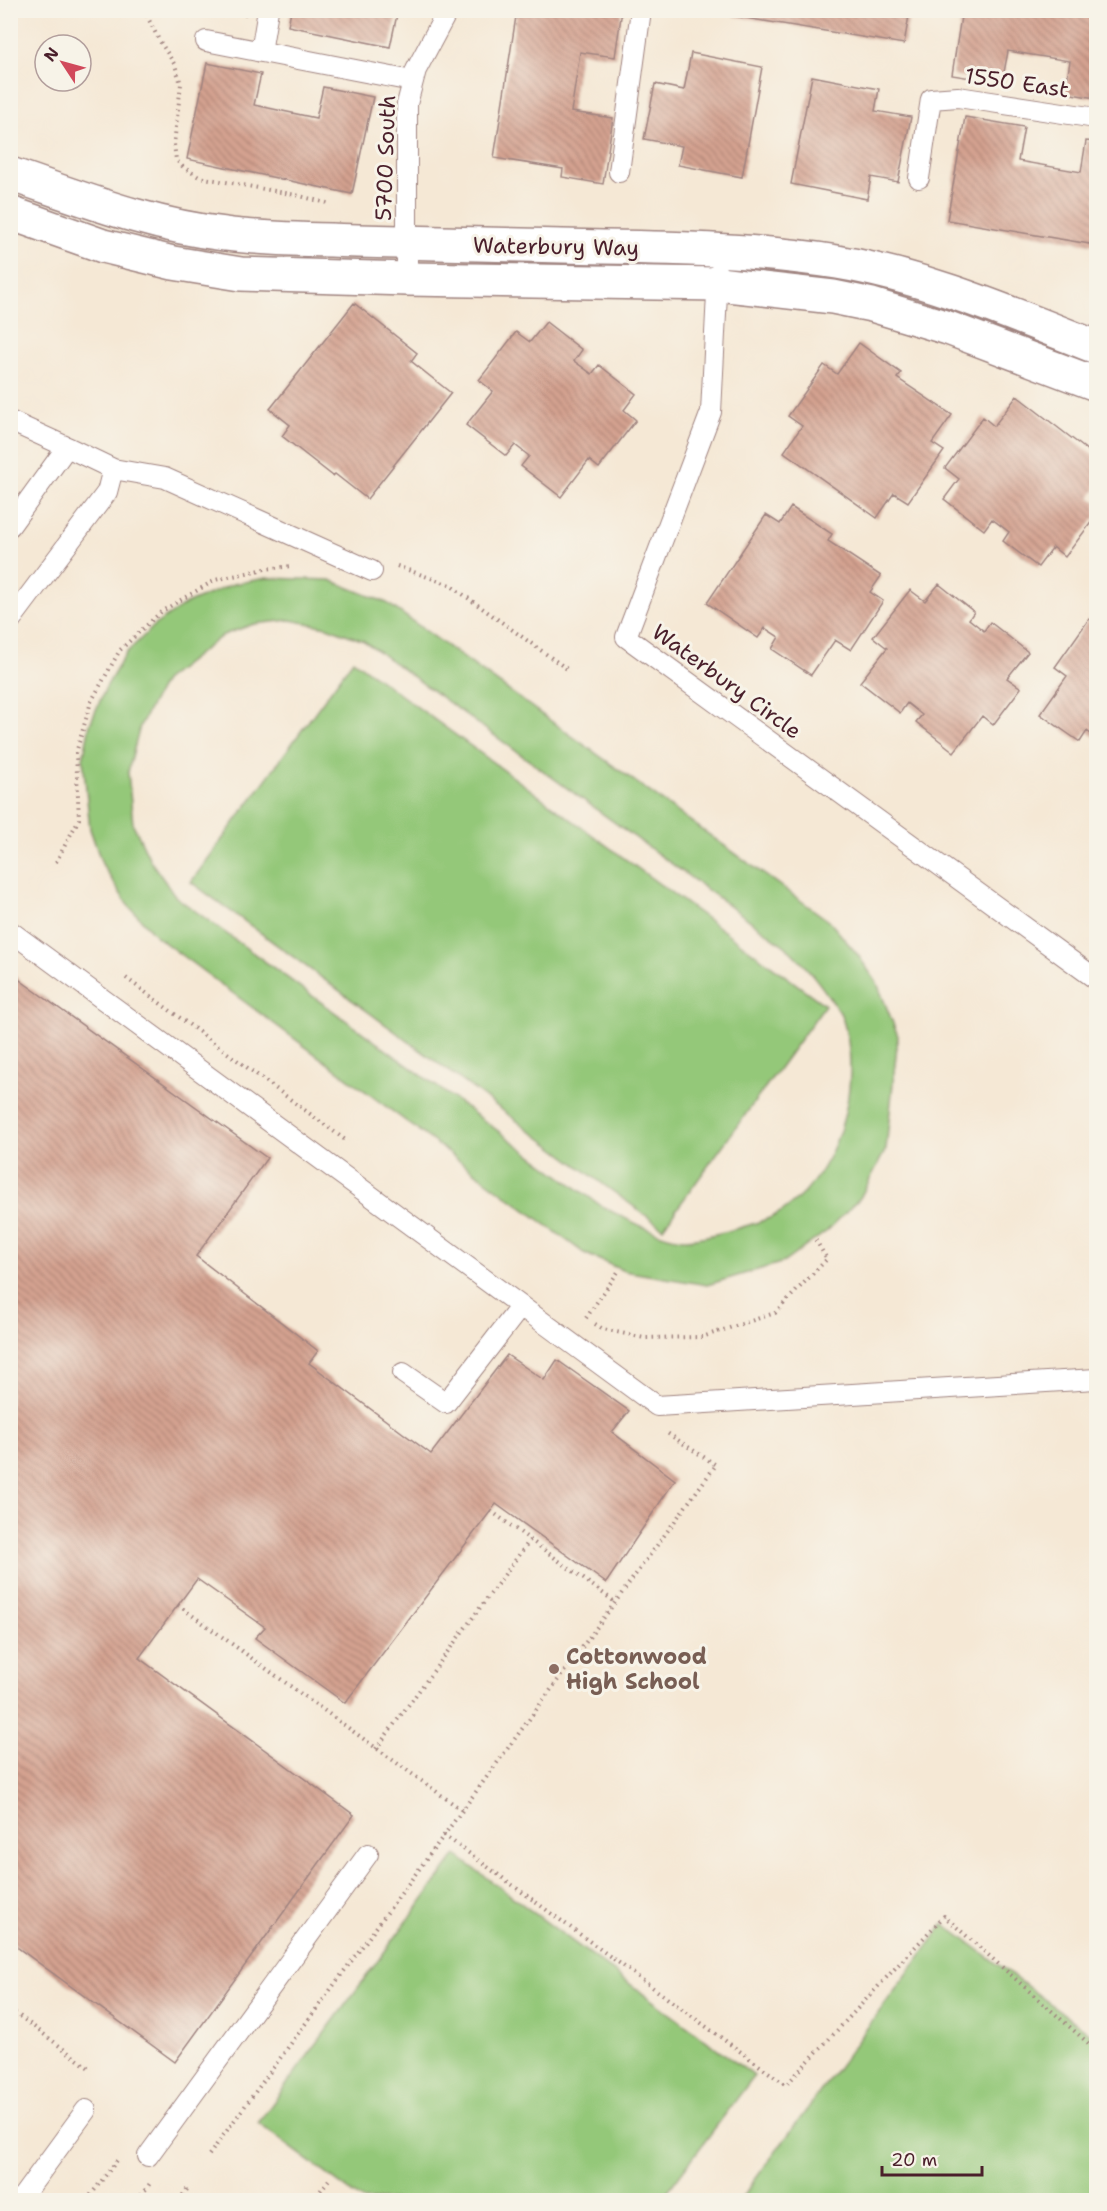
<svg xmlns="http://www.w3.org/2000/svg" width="1107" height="2211" font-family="'Shantell Sans',sans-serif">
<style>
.pitch{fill:#94c879;stroke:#6f7452;stroke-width:1.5;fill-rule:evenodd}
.building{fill:url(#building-back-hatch)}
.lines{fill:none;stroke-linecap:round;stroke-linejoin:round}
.lane-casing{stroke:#a08480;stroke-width:22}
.street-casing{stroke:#a08480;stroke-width:36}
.path{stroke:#a08480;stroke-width:4;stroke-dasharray:1.5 4.5;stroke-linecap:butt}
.lane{stroke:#fff;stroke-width:20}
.street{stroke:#fff;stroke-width:33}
.education-dot{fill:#8d6e63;stroke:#f7f3e8;stroke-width:2}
.labels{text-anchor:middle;stroke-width:6;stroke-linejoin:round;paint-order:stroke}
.street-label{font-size:22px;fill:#4a1f2b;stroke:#f7f3e8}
.education-label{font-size:22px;font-weight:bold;fill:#785e54;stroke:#f7f3e8;text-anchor:start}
</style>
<defs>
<pattern id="building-back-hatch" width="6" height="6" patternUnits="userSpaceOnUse" patternTransform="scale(1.5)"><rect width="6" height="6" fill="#d4a290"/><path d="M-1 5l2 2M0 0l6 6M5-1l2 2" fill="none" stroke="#ae8376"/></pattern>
</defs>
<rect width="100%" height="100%" fill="#f7f3e8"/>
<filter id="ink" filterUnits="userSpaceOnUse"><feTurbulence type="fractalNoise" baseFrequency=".0167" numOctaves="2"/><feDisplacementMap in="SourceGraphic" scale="12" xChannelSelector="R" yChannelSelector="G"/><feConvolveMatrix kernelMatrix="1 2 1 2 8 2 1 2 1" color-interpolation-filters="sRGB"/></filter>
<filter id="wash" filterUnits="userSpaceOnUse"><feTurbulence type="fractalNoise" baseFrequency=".008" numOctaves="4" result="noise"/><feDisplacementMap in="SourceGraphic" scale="24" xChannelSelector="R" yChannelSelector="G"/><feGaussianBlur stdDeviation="1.35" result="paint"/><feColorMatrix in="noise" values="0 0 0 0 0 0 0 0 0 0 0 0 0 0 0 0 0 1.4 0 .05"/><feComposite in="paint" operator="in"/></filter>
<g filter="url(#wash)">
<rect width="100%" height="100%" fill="#f5e8d5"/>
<!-- pitch -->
<path class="pitch" d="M267,578L330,580L387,603L829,921L858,955L877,983L898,1036L886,1149L860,1198L827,1231L784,1262L707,1285L624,1271L584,1253L157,937L127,904L102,864L90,829L83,759L90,724L106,687L126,653L156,624L186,604L233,584ZM290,620L327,627L364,641L785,946C806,966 816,978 832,1001C835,1006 840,1011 842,1017C865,1084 838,1183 772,1217C758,1223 743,1227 728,1231C715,1234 697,1240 683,1239C659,1237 625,1218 603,1207L176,897L151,862L133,824L128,772L140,726L164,681L223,635L254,624Z
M353,660L825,1005L663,1228L191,882Z
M456,1855L754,2076L661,2200H362L258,2123Z
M944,1924L1096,2038V2200H740Z"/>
<g id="blocks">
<!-- building -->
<path class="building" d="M230,10H246L245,15Z
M291,10H398L390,47L288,26Z
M517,10H622L615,57L580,52L571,112L613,118L603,184L562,177L563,169L494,158Z
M734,10H910L904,44L733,16Z
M962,10H1096V98L1065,93L1070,61L1008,51L1002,83L952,75Z
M691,53L762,67L742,177L678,165L682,146L644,139L655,84L684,90Z
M207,63L261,74L254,105L316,118L323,87L373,97L352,194L187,159Z
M812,76L879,89L875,111L911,117L898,182L871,177L867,199L791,184Z
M965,117L1024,127L1018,161L1081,172L1086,141L1096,142V245L947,220Z
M354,303L417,353L411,361L451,393L367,499L335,474L333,476L282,436L290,425L270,409Z
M546,322L582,350L574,361L592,374L599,365L636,394L624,410L636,420L599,468L589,460L561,497L521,466L529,456L515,445L506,456L466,425L493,391L479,380L516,332L530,342Z
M859,343L901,373L897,378L952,415L932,443L944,451L908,502L894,493L877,518L784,452L802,426L788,416L824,365L837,374Z
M1017,396L1096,457V489L1090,497L1096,502V516L1065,557L1053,547L1038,567L1003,541L1009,532L992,519L984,530L944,499L959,479L945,468L983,417L994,426Z
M791,507L832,534L828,541L881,576L870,592L883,601L851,650L835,640L811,675L772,649L779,637L765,628L758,638L707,603L766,515L780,524Z
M939,584L974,612L969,619L984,631L990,622L1028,652L1007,678L1021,688L993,725L982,716L954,752L916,722L922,715L907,703L900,713L860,682L887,648L873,637L910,590L925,601Z
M1089,619L1096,624V738L1087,731L1080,742L1040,714L1067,676L1055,667Z
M10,973L267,1158L196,1256L318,1351L309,1363L431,1454L507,1355L544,1380L557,1360L629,1411L612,1432L675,1480L606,1583L496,1504L345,1703L255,1638L265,1627L197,1579L139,1658L354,1815L175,2062L10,1942Z"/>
</g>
</g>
<g filter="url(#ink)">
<use href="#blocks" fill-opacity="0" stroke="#a08480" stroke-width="1.5"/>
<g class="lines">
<defs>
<path id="lane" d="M206,41L412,81
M261,52L268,10
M619,172L641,10
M919,178L931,99L958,97L1096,118
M718,274L711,412L626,637L1096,979
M407,279V104L416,70L448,10
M10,421L67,447
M113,469L165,478L372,571
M10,526L67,447L113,469L107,492L10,621
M10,931L657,1406L1096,1379
M403,1373L446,1403L521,1306
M148,2156L368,1854
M20,2200L86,2110"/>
<path id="street" d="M10,174C81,198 151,226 225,234C269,240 314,239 358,241C440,243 522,245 604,247C681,248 760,250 837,262C927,277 1012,314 1096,347
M10,213L103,246L173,263L241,274L407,279L718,284L833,297L872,305L948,328L1096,384"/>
</defs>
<!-- lane casing -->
<use href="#lane" class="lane-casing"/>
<!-- street casing -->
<use href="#street" class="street-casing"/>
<!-- path -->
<path class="path" d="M144,10L159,40L175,65L181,84L174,144L176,160L183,167L199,177L296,195L331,204
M397,566L450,585L567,669
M56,862L79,819L76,753L91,702L120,650L162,611L215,580L265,569L292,566
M126,978L348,1142
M586,1318L620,1269
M595,1324L603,1329L644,1338L702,1337L775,1313L827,1259L815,1239
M491,1511L615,1602
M178,1605L462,1810
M376,1749L530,1540
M444,1835L786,2085L944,1916L1096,2050
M10,2009L89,2068
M209,2155L716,1465L667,1433
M87,2200L118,2159
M138,2200L151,2182
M179,2200L189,2187
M313,2200L331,2177"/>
<!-- lane -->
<use href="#lane" class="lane"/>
<!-- street -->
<use href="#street" class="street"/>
</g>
</g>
<!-- markers -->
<circle class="education-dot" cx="554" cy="1669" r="6"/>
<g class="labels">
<!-- street labels -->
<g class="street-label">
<text transform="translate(1017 82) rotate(8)" y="8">1550 East</text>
<text transform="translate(385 158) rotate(-88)" y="8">5700 South</text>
<text transform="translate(556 246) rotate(1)" y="8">Waterbury Way</text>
<text transform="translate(727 681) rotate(36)" y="8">Waterbury Circle</text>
</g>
<!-- education labels -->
<g class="education-label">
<text x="566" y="1664">Cottonwood<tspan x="566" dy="25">High School</tspan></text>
</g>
</g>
<!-- margin -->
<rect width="1107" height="2211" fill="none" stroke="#f7f3e8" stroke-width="36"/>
<!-- north arrow -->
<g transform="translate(63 63) rotate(306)"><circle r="28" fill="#f7f3e8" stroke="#b29e9c" stroke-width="1.5"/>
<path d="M0-4.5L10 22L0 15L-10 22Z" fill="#d1495b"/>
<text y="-9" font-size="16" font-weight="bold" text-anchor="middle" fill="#4a1f2b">N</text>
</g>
<!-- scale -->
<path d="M882 2166v9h100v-9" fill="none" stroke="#4a1f2b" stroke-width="3"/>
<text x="891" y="2166" font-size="18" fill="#4a1f2b" stroke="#f7f3e8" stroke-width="4.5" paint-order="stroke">20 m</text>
</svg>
